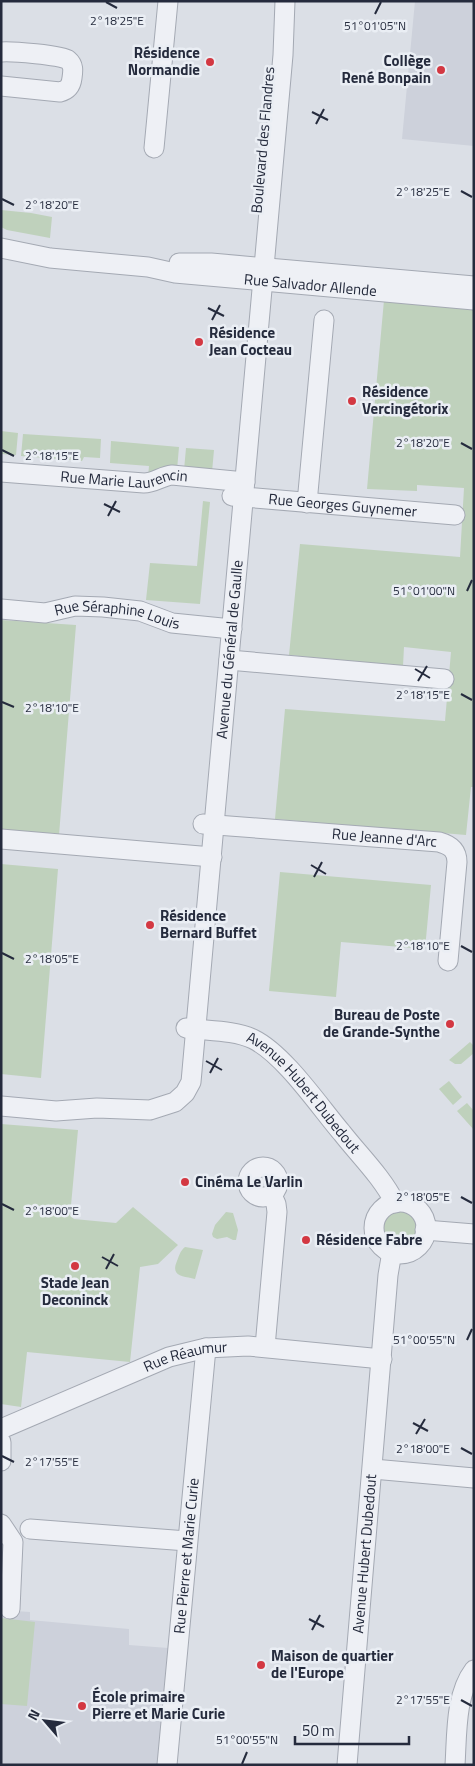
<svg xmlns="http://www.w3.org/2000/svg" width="475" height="1766" font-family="'Titillium Web',sans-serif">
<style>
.built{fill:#cdd1db}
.green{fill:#bfd1bc}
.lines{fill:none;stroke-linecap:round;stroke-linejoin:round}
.minor-casing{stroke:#a4a9b3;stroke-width:21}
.minor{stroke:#eef0f5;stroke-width:19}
.ticks{fill:none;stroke:#252b3d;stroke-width:2}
.poi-dot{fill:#d33842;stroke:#eaeef4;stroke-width:2}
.labels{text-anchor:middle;stroke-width:5;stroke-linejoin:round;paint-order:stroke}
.poi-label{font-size:15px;font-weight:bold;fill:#252b3d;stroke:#eaeef4;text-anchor:start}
.street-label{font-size:15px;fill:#252b3d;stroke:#eaeef4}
.ticks-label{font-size:12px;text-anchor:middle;fill:#252b3d;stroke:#eaeef4;stroke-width:5;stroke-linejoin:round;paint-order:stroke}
</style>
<rect width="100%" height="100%" fill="#dbdfe6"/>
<!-- built -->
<path class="built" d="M415,1H474V146L402,139Z
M1,1610L30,1612V1620L129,1629V1645L168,1648L157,1765H1Z"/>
<!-- green -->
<path class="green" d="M1,210L31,213L52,217L50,238L7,230L1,227Z
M384,300L474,307V787H471L466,835L275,819L285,709L445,721L451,652L404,647L403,666L289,655L300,544L460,557L464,488L417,485V491L367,489Z
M1,431L18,433L16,455L1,454Z
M23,434L101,439L100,458L84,457L82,461L21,456Z
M111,441L179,447L177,470L160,468L148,477L149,466L110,463Z
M186,448L214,450L212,472L184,470Z
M203,501L210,502L200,604L146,600L150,563L197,566Z
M1,620L76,625L59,835L1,830Z
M1,864L58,869L41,1078L1,1074Z
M280,872L431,885L425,949L341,942L336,997L269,991Z
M470,1042L474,1046V1053L461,1064H455L449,1060Z
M449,1081L462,1097L453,1105L439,1089Z
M467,1103L474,1111V1130L457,1111Z
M1,1124L78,1130L70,1216L74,1219L116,1223L133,1207L178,1245L158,1264L140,1267L130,1362L27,1352L21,1407L1,1404Z
M381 1228a19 19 0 1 1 38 0a19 19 0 1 1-38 0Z
M226,1212L233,1213L238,1230L236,1240H233L227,1237L217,1239L213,1237L212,1234L215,1225Z
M185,1247L203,1250L195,1279C184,1276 170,1277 177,1261C179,1256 180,1251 185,1247Z
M1,1618L35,1622L27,1706L1,1704Z"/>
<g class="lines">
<defs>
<g id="minor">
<path d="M1,52C10,51 62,55 68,60C74,65 73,71 72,78C71,86 68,90 60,92L1,86"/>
<path d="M154,148L168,1"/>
<path id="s1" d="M1,248L50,258L148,267L175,273L474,300"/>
<path d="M179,263H211L474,286"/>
<path id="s2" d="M1,472L144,483C154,483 162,476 172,475L245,482"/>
<path id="s3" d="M232,496L455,515"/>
<path d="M307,503L324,320"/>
<path id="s4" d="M1,609L45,613L75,606L103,607L140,611L172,623L232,629"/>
<path d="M229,660L444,679"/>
<path id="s5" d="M203,824L439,842C450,845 457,850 457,862L448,961"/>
<path d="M1,839L212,857"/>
<path id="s6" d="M186,1028C207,1031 234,1030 253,1039C284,1054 319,1106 342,1133C360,1156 382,1177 395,1203"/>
<path id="s7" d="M1,1106L56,1111L97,1108L150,1110L175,1102L185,1093L191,1082L283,55L285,1"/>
<circle cx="263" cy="1182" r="15"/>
<circle cx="400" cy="1228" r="26"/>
<path d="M425,1230L474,1234"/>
<path d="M265,1347L277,1212L276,1204L272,1195"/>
<path id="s8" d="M1,1429L169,1357L206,1348L248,1346L382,1359"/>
<path d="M1,1442V1461"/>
<path d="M373,1469L474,1478"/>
<path d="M1,1524L13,1542L10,1609"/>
<path d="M30,1529L187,1541"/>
<path id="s9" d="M167,1765L206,1348"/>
<path id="s10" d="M347,1765L388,1275L392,1252"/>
<path d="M455,1765C457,1735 455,1695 474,1670"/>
</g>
</defs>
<!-- minor casing -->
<use href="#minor" class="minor-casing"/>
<!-- minor -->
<use href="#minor" class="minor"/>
</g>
<!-- ticks -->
<path class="ticks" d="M106,2L117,8M375,14L381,2M312,112L328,120M316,124L324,109M461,191L472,197M2,199L14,205M208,308L224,316M212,320L220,305M461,443L472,449M2,450L14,456M104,504L120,512M108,516L116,501M467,591L472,580M415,669L430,678M418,681L427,666M461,694L472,700M2,702L14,707M311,865L326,874M314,877L322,862M461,946L472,952M2,953L14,959M206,1061L222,1070M210,1073L218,1058M461,1197L472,1203M2,1204L14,1210M102,1257L118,1266M106,1269L114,1254M467,1340L472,1329M413,1423L428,1431M416,1434L425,1419M461,1448L472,1454M2,1456L14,1462M309,1619L324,1627M312,1630L320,1615M461,1700L472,1706M242,1764L247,1752"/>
<!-- markers -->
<g class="poi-dot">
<circle cx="210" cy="62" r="5"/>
<circle cx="441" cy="70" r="5"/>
<circle cx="199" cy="342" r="5"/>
<circle cx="352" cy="401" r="5"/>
<circle cx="150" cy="925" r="5"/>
<circle cx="450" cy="1024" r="5"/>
<circle cx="185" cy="1182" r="5"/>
<circle cx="306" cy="1240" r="5"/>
<circle cx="75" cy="1266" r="5"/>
<circle cx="261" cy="1665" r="5"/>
<circle cx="82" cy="1706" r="5"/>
</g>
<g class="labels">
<!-- poi labels -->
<g class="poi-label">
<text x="200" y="58" text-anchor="end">Résidence<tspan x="200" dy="17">Normandie</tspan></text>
<text x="431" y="66" text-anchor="end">Collège<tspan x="431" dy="17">René Bonpain</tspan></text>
<text x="209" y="338">Résidence<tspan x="209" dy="17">Jean Cocteau</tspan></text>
<text x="362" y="397">Résidence<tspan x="362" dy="17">Vercingétorix</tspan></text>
<text x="160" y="921">Résidence<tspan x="160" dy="17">Bernard Buffet</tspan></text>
<text x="440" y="1020" text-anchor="end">Bureau de Poste<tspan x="440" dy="17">de Grande-Synthe</tspan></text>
<text x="195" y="1187">Cinéma Le Varlin</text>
<text x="316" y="1245">Résidence Fabre</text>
<text x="75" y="1288" text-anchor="middle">Stade Jean<tspan x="75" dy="17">Deconinck</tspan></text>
<text x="271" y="1661">Maison de quartier<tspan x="271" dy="17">de l'Europe</tspan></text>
<text x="92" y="1702">École primaire<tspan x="92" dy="17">Pierre et Marie Curie</tspan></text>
</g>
<!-- street labels -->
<g class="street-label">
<text transform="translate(263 140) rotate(-85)" y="5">Boulevard des Flandres</text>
<text dy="5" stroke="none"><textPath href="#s1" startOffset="312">Rue Salvador Allende</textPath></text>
<text dy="5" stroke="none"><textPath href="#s2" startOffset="124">Rue Marie Laurencin</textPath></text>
<text dy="5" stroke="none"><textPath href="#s3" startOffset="111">Rue Georges Guynemer</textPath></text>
<text dy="5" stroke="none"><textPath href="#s4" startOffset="118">Rue Séraphine Louis</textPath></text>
<text dy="5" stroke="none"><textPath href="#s7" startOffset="636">Avenue du Général de Gaulle</textPath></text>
<text dy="5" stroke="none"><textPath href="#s5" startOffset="182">Rue Jeanne d'Arc</textPath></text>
<text dy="5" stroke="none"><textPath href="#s6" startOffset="142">Avenue Hubert Dubedout</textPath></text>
<text dy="5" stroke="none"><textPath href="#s8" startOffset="199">Rue Réaumur</textPath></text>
<text dy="5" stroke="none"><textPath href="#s10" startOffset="212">Avenue Hubert Dubedout</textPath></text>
<text dy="5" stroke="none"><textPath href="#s9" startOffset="210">Rue Pierre et Marie Curie</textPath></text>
</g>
</g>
<g class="ticks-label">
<text x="117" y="25">2°18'25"E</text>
<text x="375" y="30">51°01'05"N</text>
<text x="423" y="196">2°18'25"E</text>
<text x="52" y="209">2°18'20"E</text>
<text x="423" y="447">2°18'20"E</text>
<text x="52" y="460">2°18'15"E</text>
<text x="424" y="595">51°01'00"N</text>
<text x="423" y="699">2°18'15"E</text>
<text x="52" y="712">2°18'10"E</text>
<text x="423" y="950">2°18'10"E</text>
<text x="52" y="963">2°18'05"E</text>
<text x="423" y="1201">2°18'05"E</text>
<text x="52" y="1215">2°18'00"E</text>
<text x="424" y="1344">51°00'55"N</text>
<text x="423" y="1453">2°18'00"E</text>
<text x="52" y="1466">2°17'55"E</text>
<text x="423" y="1704">2°17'55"E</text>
<text x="247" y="1744">51°00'55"N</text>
</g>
<!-- border -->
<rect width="475" height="1766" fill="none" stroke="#252b3d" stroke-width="5"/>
<!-- north arrow -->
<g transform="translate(45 1721) rotate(298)" stroke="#eaeef4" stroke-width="4" paint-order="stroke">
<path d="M0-4L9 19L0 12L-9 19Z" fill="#252b3d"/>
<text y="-8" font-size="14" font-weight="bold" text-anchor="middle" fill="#252b3d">N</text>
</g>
<!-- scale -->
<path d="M295 1736v8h114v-8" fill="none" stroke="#252b3d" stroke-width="2.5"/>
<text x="302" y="1736" font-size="15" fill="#252b3d" stroke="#eaeef4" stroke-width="4" paint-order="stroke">50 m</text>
</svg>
